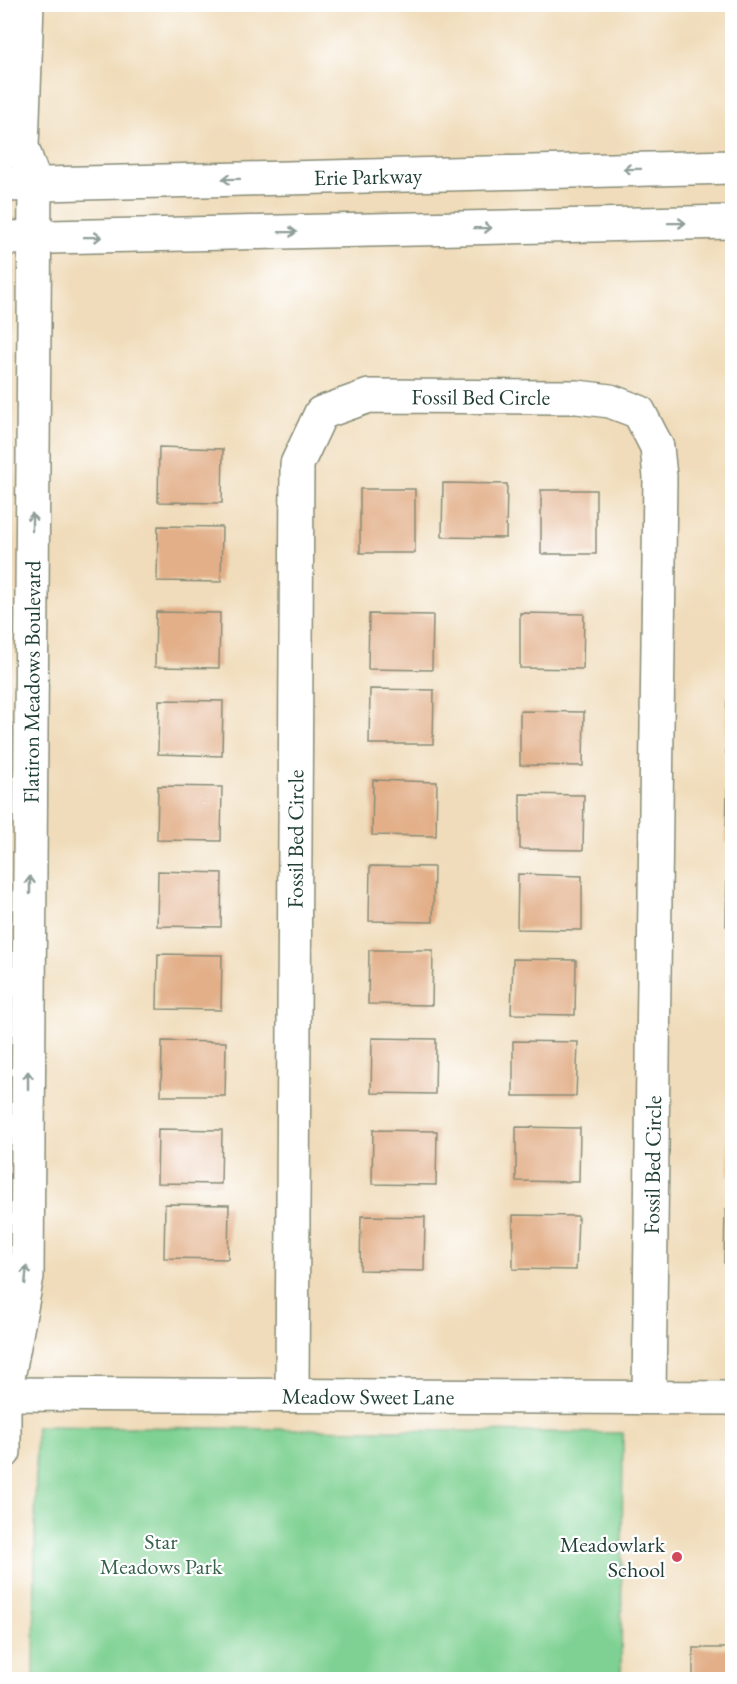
<svg xmlns="http://www.w3.org/2000/svg" width="737" height="1684" font-family="'EB Garamond',serif">
<style>
.green{fill:#7fd193;stroke:#4f8764;stroke-width:1.5}
.building{fill:#e2af88}
.lines{fill:none;stroke-linecap:round;stroke-linejoin:round}
.street-casing{stroke:#888c77;stroke-width:36}
.secondary-casing{stroke:#888c77;stroke-width:36}
.street{stroke:#fff;stroke-width:33}
.secondary{stroke:#fff;stroke-width:33}
.oneway{stroke:#8f9e9a}
.poi-dot{fill:#d1495b;stroke:#fff;stroke-width:2}
.labels{text-anchor:middle;stroke-width:4.5;stroke-linejoin:round;paint-order:stroke}
.street-label{font-size:22px;fill:#1f3d34;stroke:#fff}
.park-label{font-size:22px;fill:#37624c;stroke:#fff}
.poi-label{font-size:22px;fill:#1f3d34;stroke:#fff;text-anchor:end}
</style>
<rect width="100%" height="100%" fill="#fff"/>
<filter id="ink" filterUnits="userSpaceOnUse"><feTurbulence type="fractalNoise" baseFrequency=".0167" numOctaves="2"/><feDisplacementMap in="SourceGraphic" scale="12" xChannelSelector="R" yChannelSelector="G"/><feConvolveMatrix kernelMatrix="1 2 1 2 8 2 1 2 1" color-interpolation-filters="sRGB"/></filter>
<filter id="wash" filterUnits="userSpaceOnUse"><feTurbulence type="fractalNoise" baseFrequency=".008" numOctaves="4" result="noise"/><feDisplacementMap in="SourceGraphic" scale="24" xChannelSelector="R" yChannelSelector="G"/><feGaussianBlur stdDeviation="1.35" result="paint"/><feColorMatrix in="noise" values="0 0 0 0 0 0 0 0 0 0 0 0 0 0 0 0 0 1.4 0 .05"/><feComposite in="paint" operator="in"/></filter>
<g filter="url(#wash)">
<rect width="100%" height="100%" fill="#f0dcba"/>
<!-- green -->
<path class="green" d="M36,1426L623,1433L621,1679H34Z"/>
<g id="blocks">
<!-- building -->
<path class="building" d="M729,438H732V492H728Z
M159,447L223,449L222,503L158,502Z
M443,483L507,484L506,538L442,537Z
M360,489H415V553H360Z
M541,490H596V554H541Z
M158,526L222,527L221,582L157,581Z
M729,605H732V660L728,659Z
M156,612L220,613L219,668L155,667Z
M520,613L584,614L583,669L520,668Z
M369,614L433,615L432,670L368,669Z
M370,689L434,690L433,744H369Z
M159,700L223,701L222,756L158,754Z
M727,700H732V754H726Z
M520,711L584,712L583,766L520,765Z
M373,780L437,782L436,836L372,835Z
M158,786L222,787L221,841L157,840Z
M727,789H732V843H726Z
M520,794L584,795L583,850L520,849Z
M370,866L434,867L433,922L369,921Z
M158,871L222,873L221,927L157,926Z
M727,871H732V926H726Z
M518,874L582,876V930L517,929Z
M369,950H433L432,1005L368,1004Z
M158,954L222,955L221,1010L157,1009Z
M513,959L576,960L575,1015L511,1014Z
M729,1033H732V1088H728Z
M372,1038L436,1039L435,1094L371,1093Z
M162,1041L226,1042L225,1096H161Z
M513,1041L578,1042L576,1096H513Z
M729,1122H732V1176H728Z
M516,1127L580,1128L579,1182L516,1181Z
M158,1129L222,1130L221,1184L157,1183Z
M373,1130L437,1131L436,1185L372,1184Z
M165,1204L229,1205L228,1259L164,1258Z
M725,1209H732V1263H724Z
M513,1215L578,1216L576,1270L513,1269Z
M361,1216L425,1217L424,1271L360,1270Z
M693,1648H732V1680H693Z"/>
</g>
</g>
<g filter="url(#ink)">
<use href="#blocks" fill-opacity="0" stroke="#888c77" stroke-width="1.5"/>
<g class="lines">
<defs>
<g id="street">
<path d="M27,4L22,147L35,184"/>
<path id="s1" d="M4,1394L732,1398"/>
<path id="s2" d="M292,1395L297,464L321,413L369,396L577,397L610,401L639,412L657,447L660,477L649,1397"/>
</g>
<g id="secondary">
<path id="s3" d="M4,185L732,167"/>
<path d="M4,238L732,222"/>
<path d="M4,1393V1452"/>
<path id="s4" d="M5,1394L27,1276L35,184"/>
</g>
</defs>
<!-- street casing -->
<use href="#street" class="street-casing"/>
<!-- secondary casing -->
<use href="#secondary" class="secondary-casing"/>
<!-- street -->
<use href="#street" class="street"/>
<!-- secondary -->
<use href="#secondary" class="secondary"/>
</g>
<!-- one-way arrows -->
<defs><path id="oneway-shaft" d="M-6 0H5M1.5-3L5.5 0L1.5 3" fill="none" stroke-width="1.6" stroke-linecap="round" stroke-linejoin="round" transform="scale(1.5)"/></defs>
<g class="oneway">
<use href="#oneway-shaft" transform="translate(632 169) rotate(179)"/>
<use href="#oneway-shaft" transform="translate(231 179) rotate(179)"/>
<use href="#oneway-shaft" transform="translate(677 223) rotate(-1)"/>
<use href="#oneway-shaft" transform="translate(483 228) rotate(-1)"/>
<use href="#oneway-shaft" transform="translate(288 232) rotate(-1)"/>
<use href="#oneway-shaft" transform="translate(93 237) rotate(-1)"/>
<use href="#oneway-shaft" transform="translate(32 522) rotate(-90)"/>
<use href="#oneway-shaft" transform="translate(30 885) rotate(-90)"/>
<use href="#oneway-shaft" transform="translate(28 1080) rotate(-90)"/>
<use href="#oneway-shaft" transform="translate(26 1275) rotate(-85)"/>
</g>
</g>
<!-- markers -->
<circle class="poi-dot" cx="677" cy="1557" r="6"/>
<g class="labels">
<!-- street labels -->
<g class="street-label">
<text dy="8" stroke="none"><textPath href="#s3" startOffset="364">Erie Parkway</textPath></text>
<text dy="8" stroke="none"><textPath href="#s2" startOffset="1150">Fossil Bed Circle</textPath></text>
<text dy="8" stroke="none"><textPath href="#s4" startOffset="714">Flatiron Meadows Boulevard</textPath></text>
<text dy="8" stroke="none"><textPath href="#s2" startOffset="556">Fossil Bed Circle</textPath></text>
<text transform="translate(652 1165) rotate(-89)" y="8">Fossil Bed Circle</text>
<text dy="8" stroke="none"><textPath href="#s1" startOffset="364">Meadow Sweet Lane</textPath></text>
</g>
<!-- park labels -->
<g class="park-label">
<text x="161" y="1549">Star<tspan x="161" dy="25">Meadows Park</tspan></text>
</g>
<!-- poi labels -->
<g class="poi-label">
<text x="665" y="1552">Meadowlark<tspan x="665" dy="25">School</tspan></text>
</g>
</g>
<!-- margin -->
<rect width="737" height="1684" fill="none" stroke="#fff" stroke-width="24"/>
</svg>
